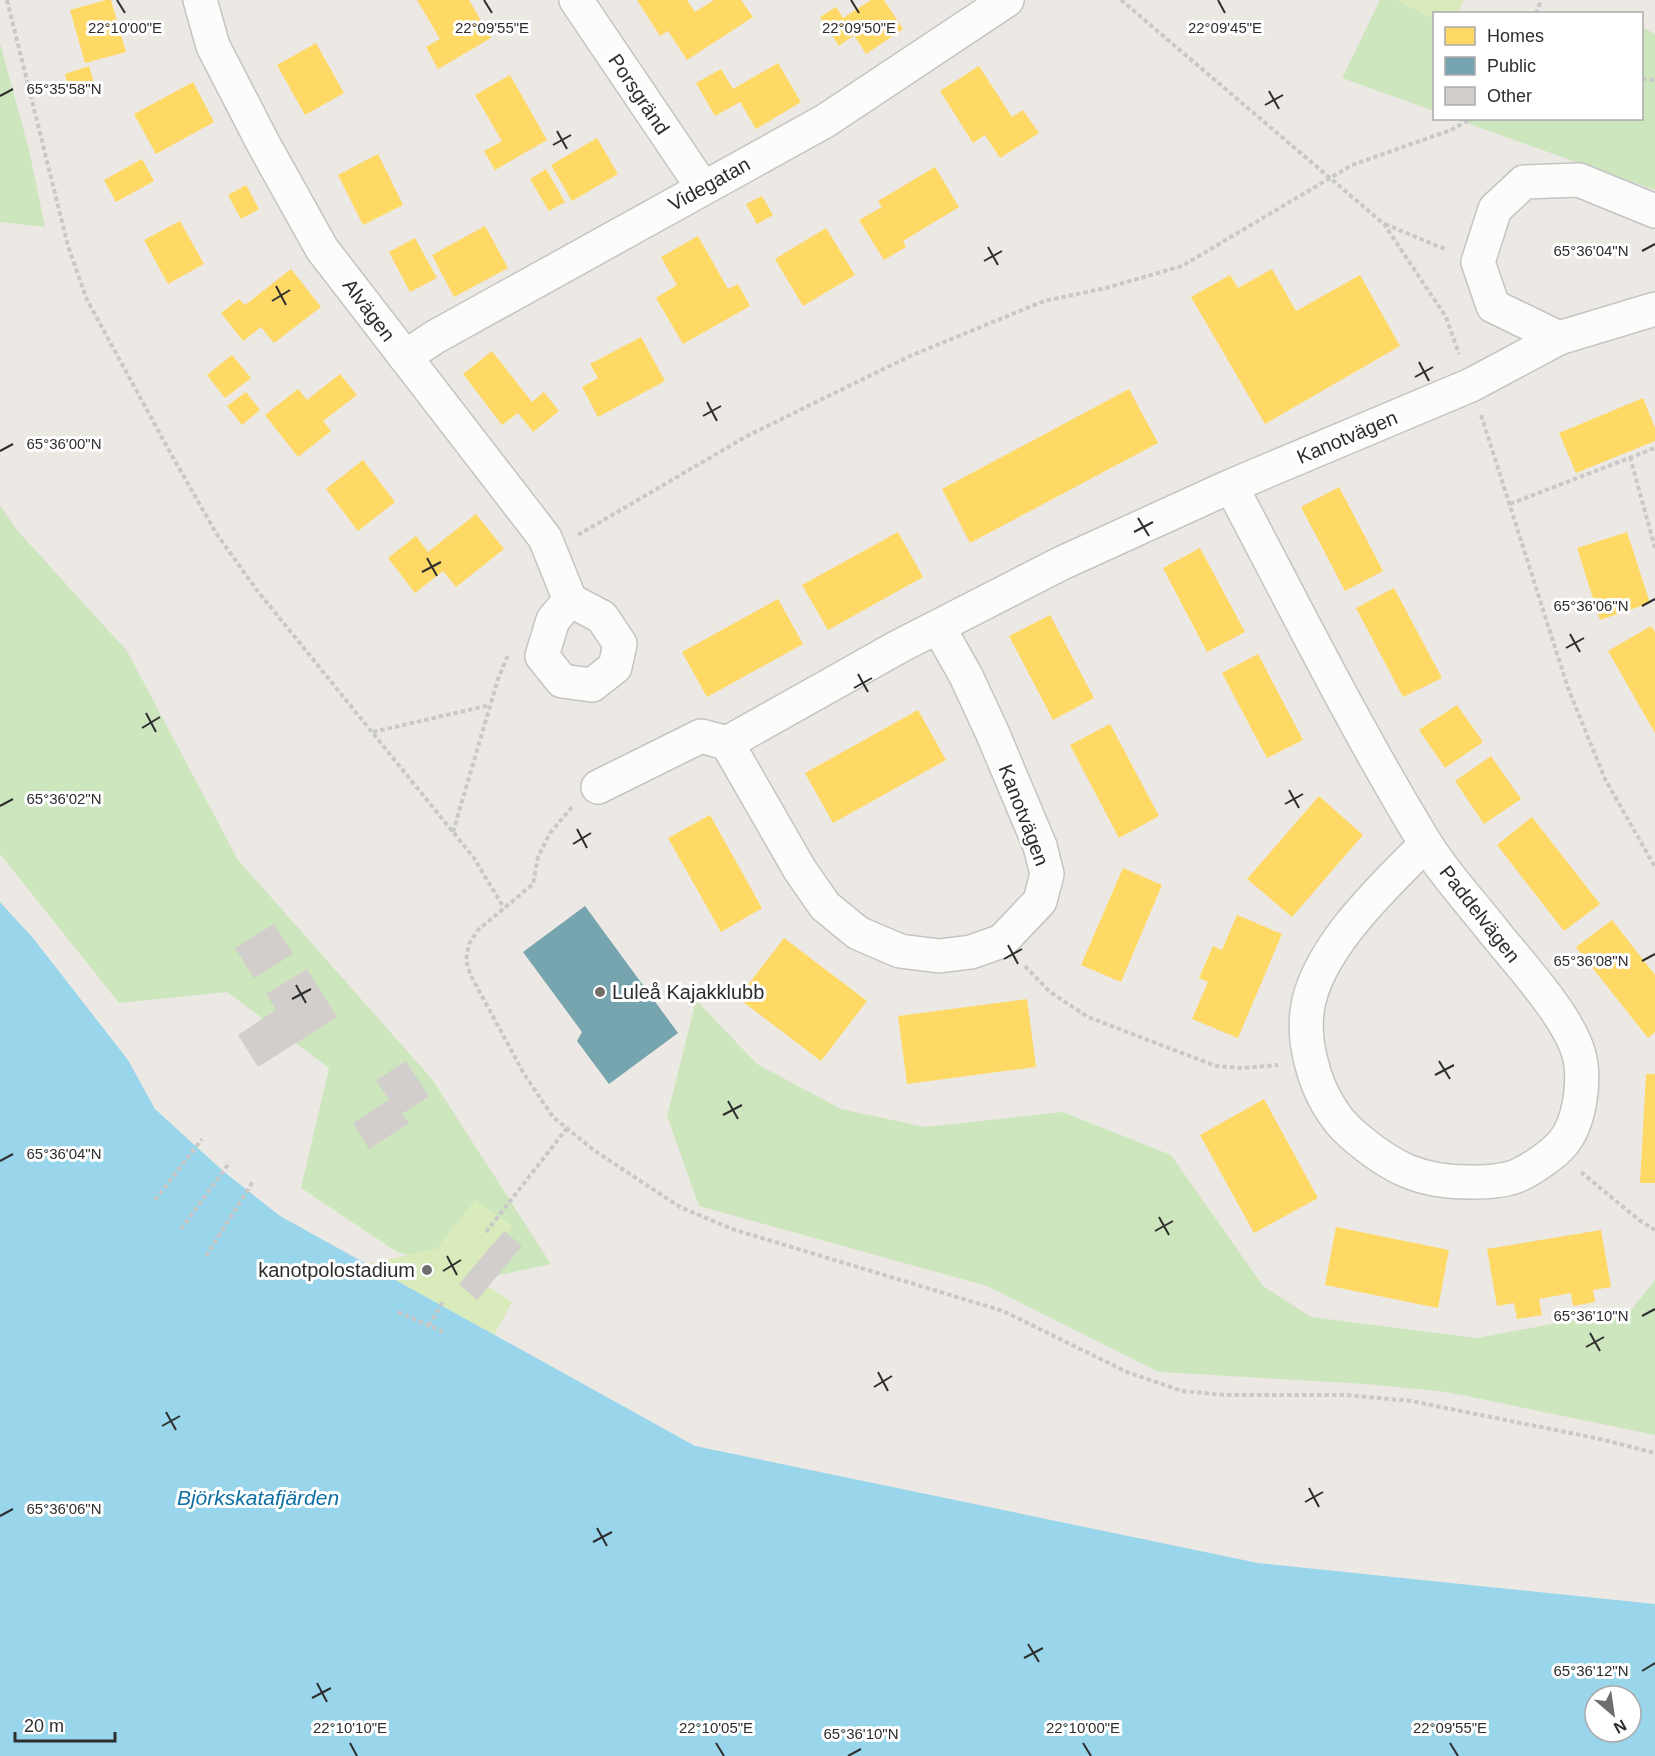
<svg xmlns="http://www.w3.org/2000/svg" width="1655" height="1756" font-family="Arial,sans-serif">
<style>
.green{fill:#cee6be}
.pitch{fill:#d9eabb}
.water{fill:#99d6ec;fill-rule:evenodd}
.homes{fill:#ffd966}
.public{fill:#76a5af}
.building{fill:#d1cecb}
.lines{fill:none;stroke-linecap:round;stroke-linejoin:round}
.street-casing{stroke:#c5c4c5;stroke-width:36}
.secondary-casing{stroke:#c5c4c5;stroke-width:36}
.path{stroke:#c9c9c8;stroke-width:4;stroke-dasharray:4.5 3;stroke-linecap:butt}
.street{stroke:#fcfcfb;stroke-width:33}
.secondary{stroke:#fcfcfb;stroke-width:33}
.ticks{fill:none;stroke:#2e2e2e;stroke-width:2}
.poi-dot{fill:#706f6e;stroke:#fff;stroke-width:2}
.labels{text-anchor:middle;stroke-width:6;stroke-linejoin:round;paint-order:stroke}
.street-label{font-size:20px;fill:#2e2e2e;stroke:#fff}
.poi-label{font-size:20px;fill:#2e2e2e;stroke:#fff;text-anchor:start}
.water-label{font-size:21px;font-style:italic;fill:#0d6fa3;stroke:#fff}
.ticks-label{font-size:15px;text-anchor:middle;fill:#2e2e2e;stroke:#fff;stroke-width:6;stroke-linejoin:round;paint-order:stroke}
</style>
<rect width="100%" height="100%" fill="#ece8e4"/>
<!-- green -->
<path class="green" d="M1380,0H1396L1434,19V111L1342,78Z
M1642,27L1655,34V190L1455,119L1642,118Z
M0,43L29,150L45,227L0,222Z
M0,505L16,529L127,651L238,860L432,1079L551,1264L495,1276L397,1252L301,1188L329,1068L227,992L119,1003L0,854Z
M696,1000L757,1064L841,1109L925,1127L1063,1112L1171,1155L1263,1286L1311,1317L1477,1338L1632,1309L1655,1280V1435L1447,1392L1366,1384L1159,1372L987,1286L699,1206L667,1116Z"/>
<!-- pitch -->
<path class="pitch" d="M1396,0H1464L1457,13L1434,14V19Z
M475,1200L513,1226L471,1275L512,1302L494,1335L367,1264L436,1249Z"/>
<!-- water -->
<path class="water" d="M0,902L33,938L128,1060L155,1109L223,1171L280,1216L695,1446L1258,1563L1655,1604V1756H0ZM1595,1696H1631V1732H1595Z"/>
<!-- homes -->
<path class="homes" d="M106,0H111L126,52L85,63L70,10Z
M417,0H469L491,38L438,69L426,47L440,39Z
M637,0H687L695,12L714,0H741L753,17L687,60L668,31L660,36Z
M871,0H884L903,29L866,54L854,35L839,46L820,17L836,7L843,18Z
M316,43L344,93L305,115L277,65Z
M778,63L801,102L756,129L740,102L715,116L696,83L721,69L733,89Z
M89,66L95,86L70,94L65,74Z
M979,66L1012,117L1023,110L1039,133L1000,158L985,135L973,143L940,91Z
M510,75L547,140L495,170L484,151L502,141L475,95Z
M193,82L214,122L156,154L134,114Z
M597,138L618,174L572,201L551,165Z
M378,154L403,205L363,225L338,175Z
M142,159L154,181L116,202L104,180Z
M935,167L959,207L903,241L906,247L884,260L859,220L882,207L878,201Z
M546,169L565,202L549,211L530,179Z
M246,185L259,209L241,219L228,195Z
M762,196L773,215L757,224L746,204Z
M180,221L204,264L168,284L144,240Z
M485,226L508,268L454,297L432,255Z
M826,228L855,275L803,306L775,259Z
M698,236L728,289L738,284L750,306L683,344L656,298L677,285L661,257Z
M415,238L437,278L410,292L389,252Z
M291,269L321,307L274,343L261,327L243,341L221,313L239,299L245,305Z
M1272,269L1296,311L1360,275L1400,346L1265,424L1191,297L1230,275L1238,288Z
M641,337L665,381L598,417L582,387L598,378L590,364Z
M492,351L532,402L544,392L559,411L533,432L518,413L502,425L463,374Z
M232,355L251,378L225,398L207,375Z
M340,374L357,395L323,421L331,431L298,457L265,415L298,389L307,400Z
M1129,389L1158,443L970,543L942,489Z
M246,392L260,410L242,425L227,406Z
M1643,398L1655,428V441L1576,473L1559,433Z
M363,460L395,502L358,531L326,489Z
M1339,487L1383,571L1345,591L1301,507Z
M476,514L504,549L456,587L443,571L415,593L388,558L416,536L428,552Z
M898,532L923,577L828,630L802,585Z
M1627,532L1650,603L1600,620L1577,548Z
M1200,548L1245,632L1207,652L1163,568Z
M1394,588L1442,678L1403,697L1356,608Z
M778,599L803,644L707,697L682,652Z
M1050,615L1094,698L1053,720L1009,636Z
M1651,626L1655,632V733L1608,651Z
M1258,654L1303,740L1267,758L1222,673Z
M1457,705L1483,742L1445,768L1419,730Z
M918,710L946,760L833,823L805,773Z
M1110,724L1159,816L1119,838L1070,745Z
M1491,756L1521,799L1484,824L1455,781Z
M1319,796L1363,835L1292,917L1247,879Z
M710,815L762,908L721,932L668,838Z
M1532,817L1600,904L1564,931L1497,845Z
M1123,868L1162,885L1121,982L1081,965Z
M1237,915L1282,934L1238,1038L1192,1019L1208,982L1199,978L1213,946L1222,950Z
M1612,920L1655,975V1032L1648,1038L1576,947Z
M784,938L867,1001L821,1061L738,998Z
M1027,999L1036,1067L907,1084L898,1016Z
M1646,1074H1655V1183H1640Z
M1264,1099L1318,1198L1254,1233L1200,1135Z
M1336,1227L1449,1250L1438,1308L1325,1285Z
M1601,1230L1611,1287L1593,1290L1595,1302L1573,1306L1571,1293L1539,1299L1542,1315L1517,1319L1514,1303L1497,1306L1487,1249Z"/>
<!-- public -->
<path class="public" d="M585,906L678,1033L609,1084L577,1041L582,1032L523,952Z"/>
<!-- building -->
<path class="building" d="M274,924L293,954L254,978L235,948Z
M307,969L337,1017L258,1067L238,1035L276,1010L266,994Z
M406,1061L429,1096L402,1114L409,1123L369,1149L353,1123L389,1100L376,1080Z
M504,1231L522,1246L477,1300L459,1284Z"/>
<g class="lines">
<defs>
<path id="street" d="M200,0L213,46L264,145L322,249L545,538L570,600L602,617L620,644L615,667L592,685L562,681L542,656L553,620L570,600
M576,0L703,188
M405,357L435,337L825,121L1007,0
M1231,486C1294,605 1354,726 1424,841C1443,873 1471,902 1494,932C1519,963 1573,1021 1580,1059C1585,1084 1579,1124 1563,1143C1554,1154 1532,1169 1519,1175C1506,1181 1487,1182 1473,1182C1421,1183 1391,1168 1352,1134C1333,1118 1318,1090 1312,1065C1307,1048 1305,1030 1307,1012C1314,951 1384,886 1426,844
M727,743L800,870L825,906L858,933L900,951L939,956L971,952L1002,941L1040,901L1047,874L1040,846L992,732L966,676L939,628
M598,787L701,736L727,743L898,647L1062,563L1231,486L1471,385L1559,338"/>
<path id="secondary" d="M1655,211L1579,180L1524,182L1495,209L1478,262L1493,306L1559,338L1655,309"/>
</defs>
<!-- street casing -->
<use href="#street" class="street-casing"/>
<!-- secondary casing -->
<use href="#secondary" class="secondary-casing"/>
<!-- path -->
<path class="path" d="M7,0L68,246L87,300L171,454L216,533L256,589L474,858L504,908
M1121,0L1384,224L1446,317L1459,354
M1536,14L1541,0
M1642,79L1655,80
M1385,224L1447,250
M1481,415L1568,688L1605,779L1655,867
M1630,457L1655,548
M1510,504L1655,448
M578,535L747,436L910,356L1044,301L1106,288L1182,266L1352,165L1451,130L1473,118
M373,732L490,705
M572,807L550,833L538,857L533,884L478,930L469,944L466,960L470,974L524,1074L553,1117L595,1151L680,1207L732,1229L1003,1311L1127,1372L1182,1391L1225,1395H1346L1411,1401L1600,1439L1655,1453
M453,832L498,679L508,655
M1025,966L1050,992L1088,1017L1216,1066L1242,1068L1278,1065
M1581,1172L1639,1220L1655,1230
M155,1200L202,1139
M181,1229L230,1162
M486,1232L567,1128
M206,1256L254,1180
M398,1312L430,1326
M443,1332L429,1325L444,1300"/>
<!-- street -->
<use href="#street" class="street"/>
<!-- secondary -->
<use href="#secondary" class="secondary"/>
</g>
<!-- ticks -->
<path class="ticks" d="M117,0L125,13M484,0L492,13M851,0L859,13M1218,0L1225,13M1269,91L1279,109M0,96L13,89M1265,105L1283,95M557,131L567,149M553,145L571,135M988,247L998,265M1642,251L1655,244M984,261L1002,251M276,286L286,305M272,301L290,290M1419,362L1429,381M1415,377L1433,367M707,402L717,421M703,416L721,406M0,451L13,444M1138,518L1149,536M1134,532L1153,522M427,558L437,576M422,572L441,562M1642,606L1655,599M1570,634L1580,652M1566,648L1584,638M858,674L868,692M854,688L872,678M146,713L156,732M142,728L160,717M1289,790L1299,808M1285,804L1303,794M0,806L13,799M577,829L587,848M573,844L591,833M1008,945L1018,964M1004,959L1022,949M1642,961L1655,954M296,985L306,1003M292,999L311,989M1439,1061L1450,1079M1435,1075L1454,1065M728,1101L738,1119M723,1115L742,1105M0,1161L13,1154M1159,1217L1169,1235M1155,1231L1173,1221M447,1256L457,1275M443,1271L461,1260M1642,1316L1655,1309M1590,1333L1600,1351M1586,1347L1604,1337M878,1372L888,1391M874,1387L892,1376M166,1412L176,1430M162,1426L180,1416M1309,1488L1319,1507M1305,1502L1323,1492M0,1516L13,1509M597,1528L607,1546M593,1542L612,1532M1028,1644L1039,1662M1024,1658L1043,1648M1642,1671L1655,1663M317,1683L327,1702M312,1698L331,1688M350,1743L357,1756M716,1743L724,1756M1083,1743L1091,1756M1450,1743L1458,1756M848,1756L861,1749"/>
<!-- markers -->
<g class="poi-dot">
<circle cx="600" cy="992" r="6"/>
<circle cx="427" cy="1270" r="6"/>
</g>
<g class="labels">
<!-- street labels -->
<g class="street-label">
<text transform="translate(639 94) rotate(56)" y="7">Porsgränd</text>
<text transform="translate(709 184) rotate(-29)" y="7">Videgatan</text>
<text transform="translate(369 310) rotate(53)" y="7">Alvägen</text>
<text transform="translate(1347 437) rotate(-23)" y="7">Kanotvägen</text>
<text transform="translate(1024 815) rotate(69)" y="7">Kanotvägen</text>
<text transform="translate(1480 914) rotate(52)" y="7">Paddelvägen</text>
</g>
<!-- poi labels -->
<g class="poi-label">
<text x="612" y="999">Luleå Kajakklubb</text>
<text x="415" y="1277" text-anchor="end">kanotpolostadium</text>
</g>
<!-- water labels -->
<g class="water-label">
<text x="258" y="1505">Björkskatafjärden</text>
</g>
</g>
<g class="ticks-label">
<text x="125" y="33">22°10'00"E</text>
<text x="492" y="33">22°09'55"E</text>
<text x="859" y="33">22°09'50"E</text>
<text x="1225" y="33">22°09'45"E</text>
<text x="64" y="94">65°35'58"N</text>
<text x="1591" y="256">65°36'04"N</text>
<text x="64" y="449">65°36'00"N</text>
<text x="1591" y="611">65°36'06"N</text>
<text x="64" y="804">65°36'02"N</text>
<text x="1591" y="966">65°36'08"N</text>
<text x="64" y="1159">65°36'04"N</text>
<text x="1591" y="1321">65°36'10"N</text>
<text x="64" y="1514">65°36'06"N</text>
<text x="1591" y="1676">65°36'12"N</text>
<text x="350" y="1733">22°10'10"E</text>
<text x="716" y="1733">22°10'05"E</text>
<text x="1083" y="1733">22°10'00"E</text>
<text x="1450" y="1733">22°09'55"E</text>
<text x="861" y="1739">65°36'10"N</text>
</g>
<!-- legend -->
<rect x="1433" y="12" width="210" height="108" fill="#ffffff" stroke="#ababab" stroke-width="1.5"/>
<rect x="1445" y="27" width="30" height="18" fill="#ffd966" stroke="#ababab" stroke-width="1.5"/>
<text x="1487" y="42" font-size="18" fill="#2e2e2e">Homes</text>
<rect x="1445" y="57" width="30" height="18" fill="#76a5af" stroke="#ababab" stroke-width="1.5"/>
<text x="1487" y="72" font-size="18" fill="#2e2e2e">Public</text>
<rect x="1445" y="87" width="30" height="18" fill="#d1cecb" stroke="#ababab" stroke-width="1.5"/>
<text x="1487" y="102" font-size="18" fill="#2e2e2e">Other</text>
<!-- north arrow -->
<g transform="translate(1613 1714) rotate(151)"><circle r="28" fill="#ffffff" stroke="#ababab" stroke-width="1.5"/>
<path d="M0-4.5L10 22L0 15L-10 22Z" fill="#706f6e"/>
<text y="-9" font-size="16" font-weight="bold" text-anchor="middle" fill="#2e2e2e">N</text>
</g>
<!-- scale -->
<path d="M15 1732v9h100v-9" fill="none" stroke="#2e2e2e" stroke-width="3"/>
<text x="24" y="1732" font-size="18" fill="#2e2e2e" stroke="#ffffff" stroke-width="4.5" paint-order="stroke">20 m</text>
</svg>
